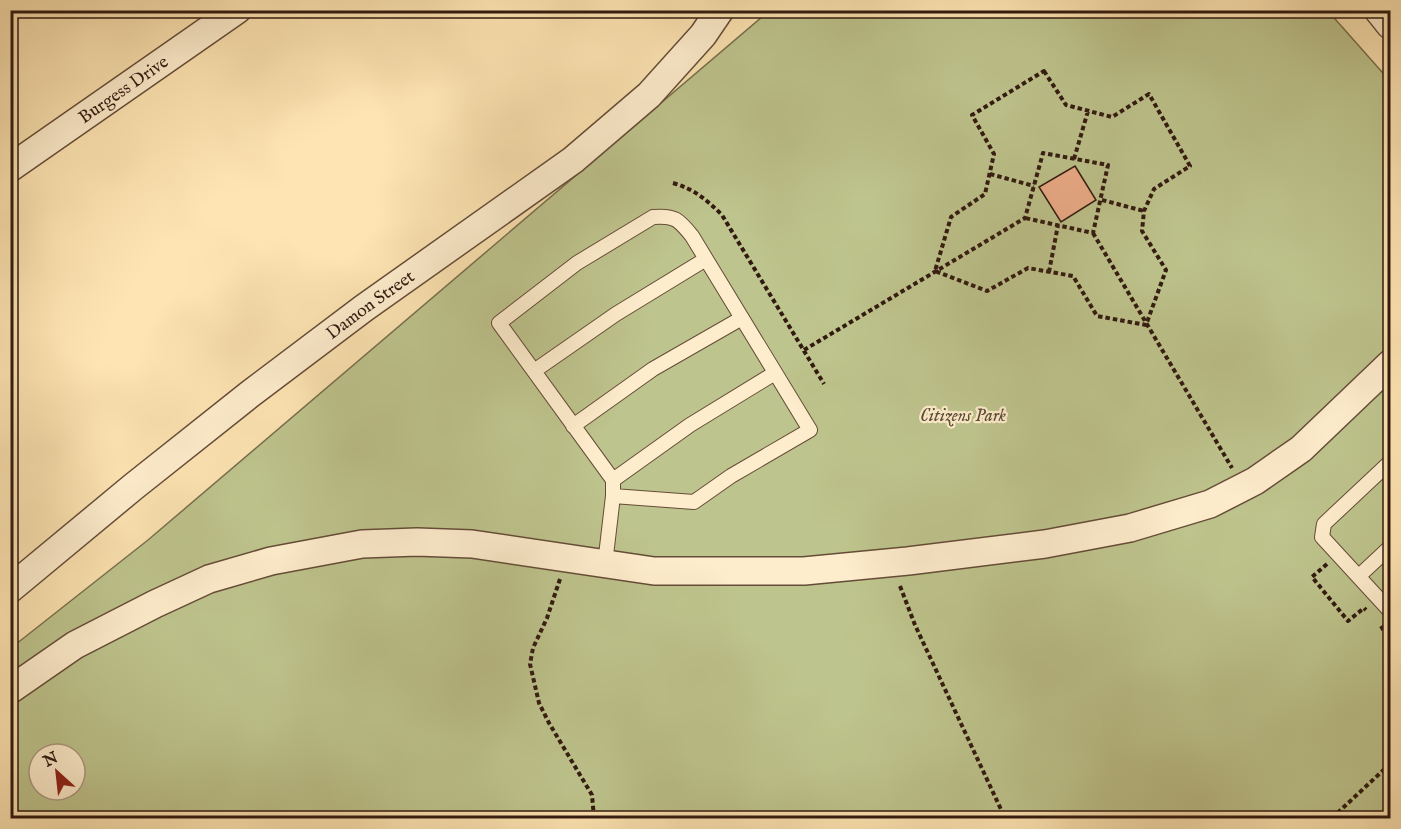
<svg xmlns="http://www.w3.org/2000/svg" width="1401" height="829" font-family="'IM FELL English',serif">
<style>
.green{fill:#bec48d;stroke:#786f4e;stroke-width:1.5;fill-rule:evenodd}
.building{fill:#edad89;stroke:#321a10;stroke-width:1.5}
.lines{fill:none;stroke-linecap:round;stroke-linejoin:round}
.lane-casing{stroke:#654c38;stroke-width:16}
.street-casing{stroke:#654c38;stroke-width:30}
.path{stroke:#321a10;stroke-width:4;stroke-dasharray:4.5 3;stroke-linecap:butt}
.lane{stroke:#feedcd;stroke-width:14}
.street{stroke:#feedcd;stroke-width:27}
.labels{text-anchor:middle;stroke-width:4.5;stroke-linejoin:round;paint-order:stroke}
.street-label{font-size:18px;fill:#321a10;stroke:#feedcd}
.park-label{font-size:18px;font-style:italic;fill:#5c4d36;stroke:#feedcd}
</style>
<rect width="100%" height="100%" fill="#fde4b2"/>
<filter id="stains"><feTurbulence type="fractalNoise" baseFrequency=".00333" numOctaves="4"/><feColorMatrix values="0 0 0 0 .2 0 0 0 0 .09 0 0 0 0 .02 0 0 0 .5 -.17"/></filter>
<radialGradient id="worn" r=".72"><stop offset=".6" stop-color="#630" stop-opacity="0"/><stop offset="1" stop-color="#630" stop-opacity=".3"/></radialGradient>
<!-- green -->
<path class="green" d="M769,11H1328L1390,81V818H11V648L148,540ZM39,754H75V790H39Z"/>
<!-- building -->
<path class="building" d="M1075,166L1096,200L1061,222L1039,187Z"/>
<g class="lines">
<defs>
<path id="lane" d="M534,371L616,314L706,259
M573,426L653,369L742,318
M1390,462L1324,524L1322,537L1390,611
M613,480L690,425L775,373
M605,564L613,496V480L499,323L577,263L653,217C675,215 679,220 692,236L810,430L731,476L694,502L613,496
M1359,576L1390,547"/>
<g id="street">
<path d="M1378,10L1390,25"/>
<path id="s1" d="M10,168L237,10"/>
<path id="s2" d="M10,589L133,487L250,394L364,308L573,160L649,95L703,35L720,10"/>
<path d="M10,690L75,645L155,604L209,579L271,561L362,544L417,542L472,544L654,571H804L908,561L1045,544L1130,528L1210,504L1255,481L1301,449L1390,364"/>
</g>
</defs>
<!-- lane casing -->
<use href="#lane" class="lane-casing"/>
<!-- street casing -->
<use href="#street" class="street-casing"/>
<!-- path -->
<path class="path" d="M1044,71L1066,105L1112,117L1149,94L1190,166L1154,189L1144,211L1142,231L1166,270L1146,325L1097,316L1073,276L1028,268L987,291L935,271L951,217L985,194L994,154L972,115Z
M1074,159L1088,111
M990,174L1034,186
M673,183C694,189 707,200 722,215L824,384
M1102,200L1144,211
M1093,233L1232,468
M1049,272L1058,225
M804,350L1025,218L1043,153L1108,165L1093,233L1025,218
M1327,564L1312,577L1348,621L1364,608L1366,610
M560,579L547,618L533,648L530,664L539,703L549,723L592,795L594,818
M900,586L915,625L1005,818
M1381,626L1390,641
M1332,818L1390,764"/>
<!-- lane -->
<use href="#lane" class="lane"/>
<!-- street -->
<use href="#street" class="street"/>
</g>
<g class="labels">
<!-- street labels -->
<g class="street-label">
<text dy="6" stroke="none"><textPath href="#s1" startOffset="138">Burgess Drive</textPath></text>
<text dy="6" stroke="none"><textPath href="#s2" startOffset="459">Damon Street</textPath></text>
</g>
<!-- park labels -->
<g class="park-label">
<text x="963" y="421">Citizens Park</text>
</g>
</g>
<!-- margin -->
<rect width="1401" height="829" fill="none" stroke="#fde4b2" stroke-width="36"/>
<rect x="12" y="12" width="1377" height="805" fill="none" stroke="#321a10" stroke-width="3"/>
<rect x="18" y="18" width="1365" height="793" fill="none" stroke="#321a10" stroke-width="1.5"/>
<!-- north arrow -->
<g transform="translate(57 772) rotate(333)"><circle r="28" fill="#feedcd" stroke="#ac9981" stroke-width="1.5"/>
<path d="M0-4.5L10 22L0 15L-10 22Z" fill="#8f2418"/>
<text y="-9" font-size="16" font-weight="bold" text-anchor="middle" fill="#321a10">N</text>
</g>
<rect width="100%" height="100%" filter="url(#stains)"/>
<rect width="100%" height="100%" fill="url(#worn)"/>
</svg>
